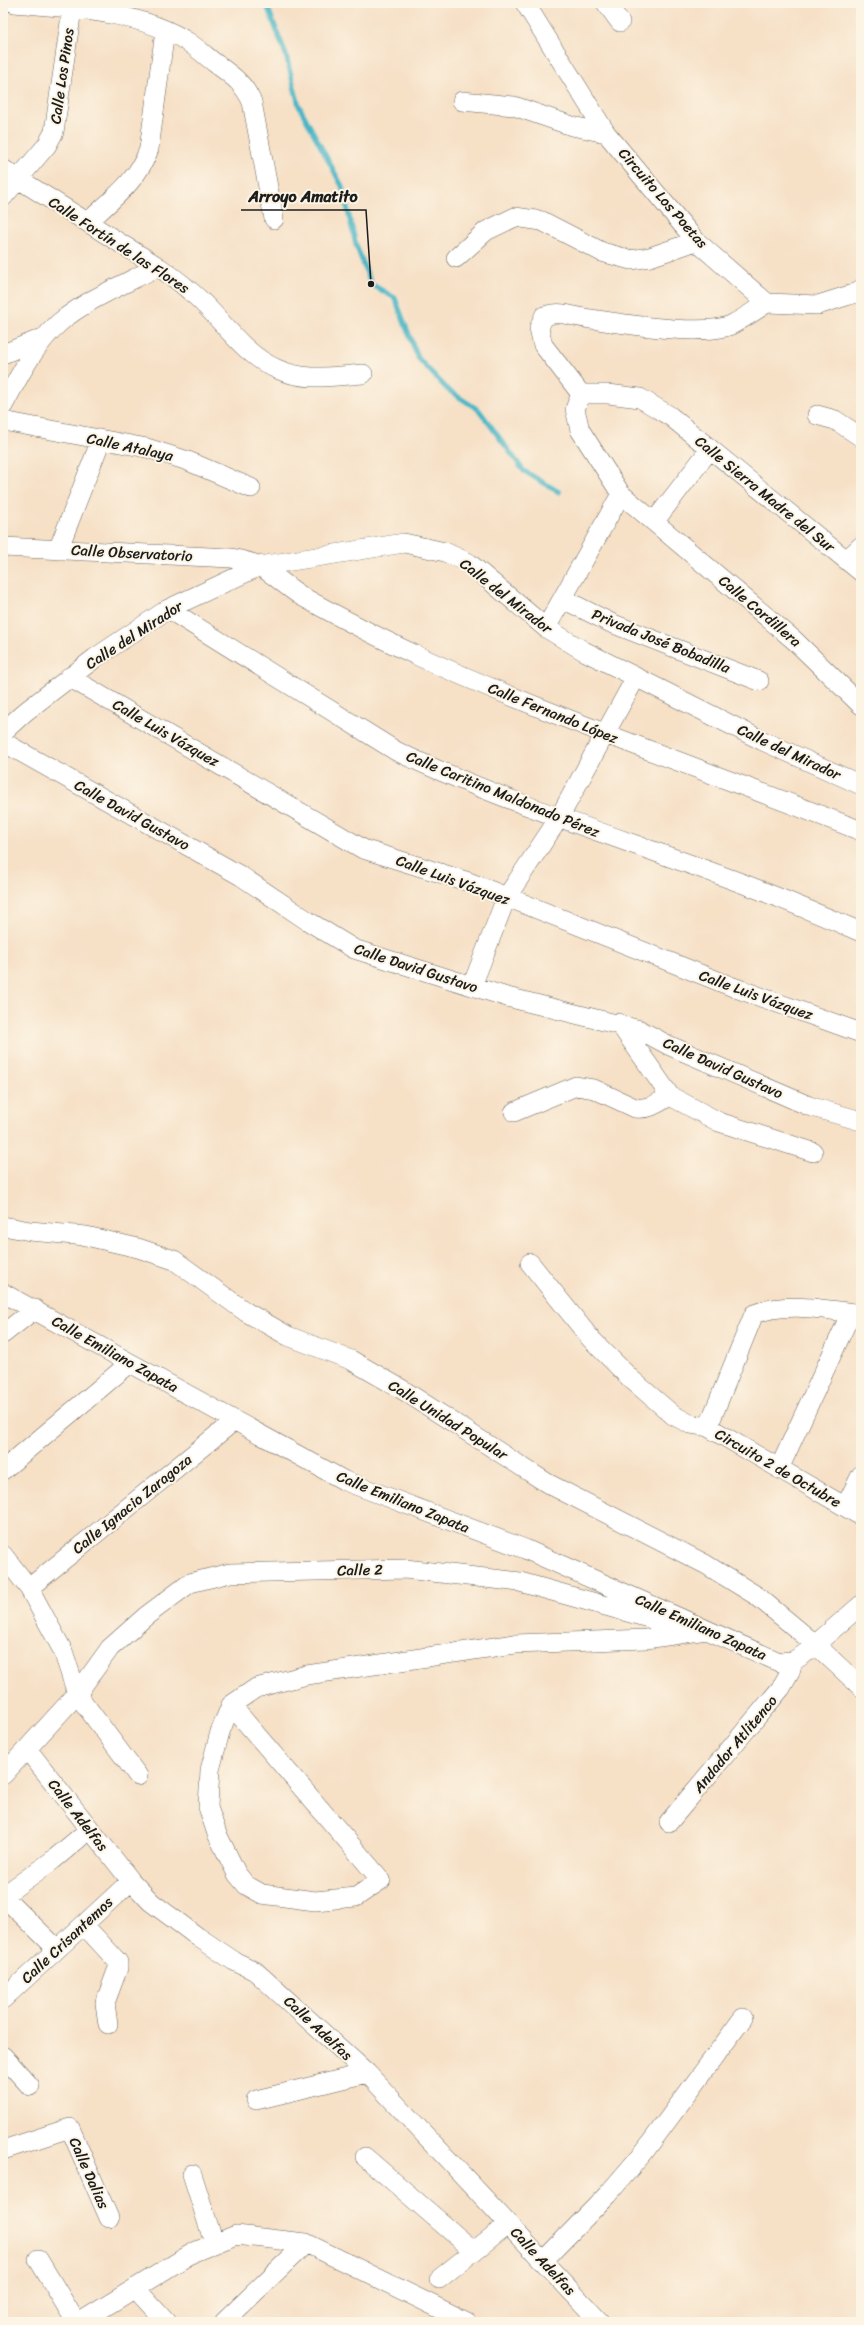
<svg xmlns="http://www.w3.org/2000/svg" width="864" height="2325" font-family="Sriracha,sans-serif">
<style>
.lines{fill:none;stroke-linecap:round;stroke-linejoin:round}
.stream{stroke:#4ab6c6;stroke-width:5}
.minor-casing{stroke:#686158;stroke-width:20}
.minor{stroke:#fff;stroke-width:19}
.labels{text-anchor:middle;stroke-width:4;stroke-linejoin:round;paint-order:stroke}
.street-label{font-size:15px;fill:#1c1c1c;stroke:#fcf5e5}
.leader{fill:none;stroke:#1c1c1c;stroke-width:1.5}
.callout-dot{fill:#1c1c1c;stroke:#fcf5e5;stroke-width:1.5}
.callout-label{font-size:16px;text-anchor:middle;font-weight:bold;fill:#1c1c1c;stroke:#fcf5e5;stroke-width:4;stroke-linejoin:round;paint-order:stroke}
</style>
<rect width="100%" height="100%" fill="#fcf5e5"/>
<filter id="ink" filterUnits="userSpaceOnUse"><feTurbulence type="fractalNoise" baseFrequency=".025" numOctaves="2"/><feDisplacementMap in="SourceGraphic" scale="8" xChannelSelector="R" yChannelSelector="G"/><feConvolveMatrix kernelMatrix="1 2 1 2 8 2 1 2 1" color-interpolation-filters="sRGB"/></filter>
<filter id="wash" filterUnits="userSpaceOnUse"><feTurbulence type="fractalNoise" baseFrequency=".012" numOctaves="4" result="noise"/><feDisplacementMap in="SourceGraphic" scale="16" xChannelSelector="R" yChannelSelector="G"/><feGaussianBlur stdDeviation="0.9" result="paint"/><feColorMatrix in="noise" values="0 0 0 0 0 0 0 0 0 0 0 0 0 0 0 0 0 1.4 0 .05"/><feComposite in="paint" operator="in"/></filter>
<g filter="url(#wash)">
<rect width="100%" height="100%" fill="#f6e0c6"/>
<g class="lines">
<!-- stream -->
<path class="stream" d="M266,3L286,55L299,106L342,186L356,245L371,284L395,298L418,358L448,390L479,410L524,471L559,492"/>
</g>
</g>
<g filter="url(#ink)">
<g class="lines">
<defs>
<path id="minor" d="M14,3C68,8 141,11 188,42C197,48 206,56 215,63C231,75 243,82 252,102L274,219
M525,3L606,133L696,241L767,303L818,305L856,293L861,289
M606,3L620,22
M462,101L514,106L572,126L606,133
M3,169C43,195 83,219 123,245C146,259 170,273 190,291C221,316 240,353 277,369C306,382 333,376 363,374
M3,197L47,145L54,132L72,9
M88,222C112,199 138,181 149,149L165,31
M456,258L486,231L515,217L542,221L602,252L631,260L650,257L696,241
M3,354L45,337
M581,394L575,409L580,430L621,494L794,640L861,705
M581,394H608L640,398L670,416L861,572
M581,394L543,345L539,328L544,316C562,310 573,317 591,319C623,324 703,337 731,325C743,319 756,310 767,303
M3,406C18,378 35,344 59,323C87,299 125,284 157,267
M817,415L835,420L861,437
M3,421L147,448L188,461L251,488
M654,522L710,449
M3,547L231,558C241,560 253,562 261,567C276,576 288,588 303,597C341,618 381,639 420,657C564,722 714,773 861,831
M58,550L101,440
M847,560L861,546
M563,599L611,623L759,681
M168,609L396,751C512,806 637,843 757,889C792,903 826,917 861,932
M546,628L621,494
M69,677L363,849L469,882L733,987L861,1033
M3,732L25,712L95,658L168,609L260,566L404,543L445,552L469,563L546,628L584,651L763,741L861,785
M3,742L241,876L308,921L354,949L507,997L640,1030L668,1045L809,1106L861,1121
M472,986L506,898L559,818L636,677
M619,1023L670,1096L719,1122L813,1152
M514,1112L576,1086L594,1089L635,1108C649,1110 658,1103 670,1096
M3,1226L30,1231L86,1236L138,1248L174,1260L246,1312L288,1336L351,1360L403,1390L547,1483L705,1564L757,1596L815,1644L861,1687
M530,1263L591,1339L631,1379L673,1415L690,1424L708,1427L861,1516
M3,1293L345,1481L525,1549L779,1662L793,1661L803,1655L861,1605
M3,1334L35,1309
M708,1427L754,1314C786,1301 827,1310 861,1314
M779,1469L851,1313
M3,1470L130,1363
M845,1507L861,1475
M3,1555L29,1588L63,1651L77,1694L138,1776
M29,1588L234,1421
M231,1705L381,1880L356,1897L315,1901L262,1894L246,1885L237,1874L217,1834L208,1807L210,1770L220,1732L231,1705L256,1688L307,1675L515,1644L646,1639L706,1630
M27,1749L131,1881L151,1902L198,1937L234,1961L255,1971L367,2073L600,2322
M3,1775L77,1694L110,1648L146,1616L190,1583L230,1573L405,1569L520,1582L649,1618L667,1627
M669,1822L781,1688L790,1672L793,1661
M84,1925L118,1962V1968L105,2003L108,2024
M57,1949L3,1896L53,1860L90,1829
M3,1999L131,1881
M3,2056L30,2086
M256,2100L367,2073
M3,2150L70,2128L109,2218
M365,2157L474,2251
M192,2174L214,2243
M38,2259L76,2322
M543,2261L608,2194L644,2152L743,2018
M439,2279L508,2224
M135,2288L166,2322
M80,2322L194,2252L236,2235L306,2243L467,2322
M224,2322L306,2243"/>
</defs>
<!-- minor casing -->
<use href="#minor" class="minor-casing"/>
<!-- minor -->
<use href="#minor" class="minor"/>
</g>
</g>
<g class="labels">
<!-- street labels -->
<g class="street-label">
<text transform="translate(62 76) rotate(-82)" y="5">Calle Los Pinos</text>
<text transform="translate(663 198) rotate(49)" y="5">Circuito Los Poetas</text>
<text transform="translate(119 245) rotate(33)" y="5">Calle Fortín de las Flores</text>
<text transform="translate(130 447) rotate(12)" y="5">Calle Atalaya</text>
<text transform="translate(765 494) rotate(39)" y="5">Calle Sierra Madre del Sur</text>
<text transform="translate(132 553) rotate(3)" y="5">Calle Observatorio</text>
<text transform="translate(506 596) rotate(38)" y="5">Calle del Mirador</text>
<text transform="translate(760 611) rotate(40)" y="5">Calle Cordillera</text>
<text transform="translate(134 635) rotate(-33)" y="5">Calle del Mirador</text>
<text transform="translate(661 641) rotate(22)" y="5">Privada José Bobadilla</text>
<text transform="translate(553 713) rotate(22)" y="5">Calle Fernando López</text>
<text transform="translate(166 733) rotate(30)" y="5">Calle Luis Vázquez</text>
<text transform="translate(789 752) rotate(25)" y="5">Calle del Mirador</text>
<text transform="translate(503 794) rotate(22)" y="5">Calle Caritino Maldonado Pérez</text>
<text transform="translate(132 815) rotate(29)" y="5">Calle David Gustavo</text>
<text transform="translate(453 880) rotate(20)" y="5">Calle Luis Vázquez</text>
<text transform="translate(416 968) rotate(18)" y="5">Calle David Gustavo</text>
<text transform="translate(756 995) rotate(20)" y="5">Calle Luis Vázquez</text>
<text transform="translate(723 1068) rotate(24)" y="5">Calle David Gustavo</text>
<text transform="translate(115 1354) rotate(29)" y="5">Calle Emiliano Zapata</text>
<text transform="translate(448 1420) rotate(32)" y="5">Calle Unidad Popular</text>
<text transform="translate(778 1468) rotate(30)" y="5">Circuito 2 de Octubre</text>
<text transform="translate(403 1502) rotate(22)" y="5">Calle Emiliano Zapata</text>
<text transform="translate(132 1504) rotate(-39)" y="5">Calle Ignacio Zaragoza</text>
<text transform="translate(360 1570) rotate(-1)" y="5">Calle 2</text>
<text transform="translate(701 1627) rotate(24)" y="5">Calle Emiliano Zapata</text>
<text transform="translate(735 1744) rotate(-50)" y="5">Andador Atlitenco</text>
<text transform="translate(78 1815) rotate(52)" y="5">Calle Adelfas</text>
<text transform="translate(67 1940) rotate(-43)" y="5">Calle Crisantemos</text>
<text transform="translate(318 2028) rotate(43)" y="5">Calle Adelfas</text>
<text transform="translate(89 2173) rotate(66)" y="5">Calle Dalias</text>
<text transform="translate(543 2261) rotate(47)" y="5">Calle Adelfas</text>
</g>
</g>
<!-- callouts -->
<path class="leader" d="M371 284L366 210H241"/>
<circle class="callout-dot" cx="371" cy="284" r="4"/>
<g class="callout-label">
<text x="303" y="202">Arroyo Amatito</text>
</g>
<!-- margin -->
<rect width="864" height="2325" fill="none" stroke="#fcf5e5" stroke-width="16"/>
</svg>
